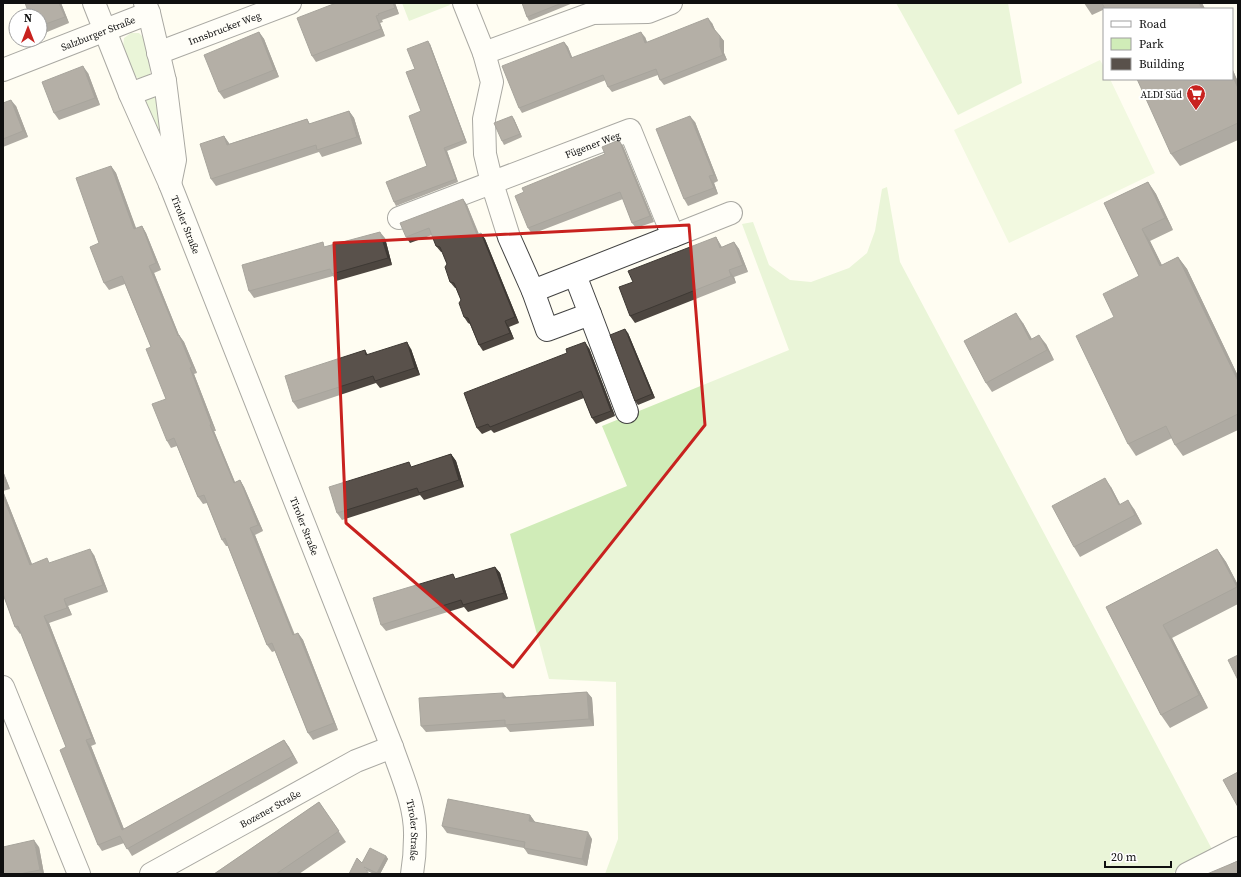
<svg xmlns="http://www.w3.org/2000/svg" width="1241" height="877" font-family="'Source Serif 4',serif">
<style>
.green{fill:#d0ecb8}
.pitch{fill:#e2f3cb}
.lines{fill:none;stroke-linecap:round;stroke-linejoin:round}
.minor-casing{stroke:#424242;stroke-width:24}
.minor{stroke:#fff;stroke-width:22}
.wall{fill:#4d4640}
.shaded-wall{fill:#3e3934}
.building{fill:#59514b;stroke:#3e3934}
.marked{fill:none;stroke:#c8221f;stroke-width:3;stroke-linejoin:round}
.labels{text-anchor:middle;stroke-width:4;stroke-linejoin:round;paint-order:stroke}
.street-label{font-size:10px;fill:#0f0f0f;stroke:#fff}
.poi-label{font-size:10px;fill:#0f0f0f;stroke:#fff;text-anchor:end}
</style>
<rect width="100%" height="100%" fill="#fffdf2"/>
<!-- green -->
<path class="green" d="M402,3H449L450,5L409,21Z
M896,3H1008L1022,83L958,115Z
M131,33H139L145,39L150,68V74L145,79H139L134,75L123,47L124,38Z
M155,96L161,135L158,136L144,99Z
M887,187L900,262L1214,853L1171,874H605L618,839L616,682L549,679L510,534L627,486L602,426L789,350L742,224L753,222L769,265L790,280L811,282L849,268L867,253L875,231L882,189Z"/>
<!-- pitch -->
<path class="pitch" d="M1100,60L1104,67V79H1110L1155,173L1009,243L954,130Z"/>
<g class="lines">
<defs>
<g id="minor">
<path id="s1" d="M94,3L130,94L170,184L392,747C402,776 416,806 415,837C415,849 414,862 412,874"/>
<path d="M145,3L149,13L165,81L175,160L170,184"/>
<path id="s2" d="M158,53L290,3"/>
<path d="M484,53L593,13L648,12L671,3"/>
<path id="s3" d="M3,70L149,13"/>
<path d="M130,94L165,81"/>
<path id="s4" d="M399,218L630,130L673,236L533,291L509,237L492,183L485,154L484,119L492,82L484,53L464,3"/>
<path d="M673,236L731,213"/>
<path d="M533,291L547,330L590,314L575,275"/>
<path d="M590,314L627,412"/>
<path d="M3,687L79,874"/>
<path id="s5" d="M151,874L356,761L392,747"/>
<path d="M1187,874L1238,848"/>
</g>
</defs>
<!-- minor casing -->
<use href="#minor" class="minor-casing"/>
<!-- minor -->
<use href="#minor" class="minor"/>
</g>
<!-- wall -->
<path class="wall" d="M25,3H61L69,23L40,35V16Z
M336,3H395L399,14L382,20L383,22L380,23L385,36L316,62L312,56Z
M522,3H573L529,21L527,17Z
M1084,3H1202L1205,9H1105L1092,15Z
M712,23L715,30L724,41V53L727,60L664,85L660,80L658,75L612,92L608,87L606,80L522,113L519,108L564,42L568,47L572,58L645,37L647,42Z
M259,32L264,39L279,77L224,99L219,92Z
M430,44L467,143L447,151L458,182L396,206L394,202L427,166L421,111L415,69Z
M1232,68L1238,82V140L1180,166L1171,154L1232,79Z
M88,73L100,105L59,120L54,113Z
M3,103L16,106L28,137L3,147Z
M349,111L354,118L362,144L322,157L319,152L216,186L211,179L224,136L229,144L307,119L310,124Z
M514,119L522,137L504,145L502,141Z
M695,122L718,181L714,183L718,194L688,206L684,199Z
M623,146L654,222L636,228L632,223L623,199L532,234L528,228L605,154Z
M111,166L116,173L136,229L142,226L146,233L161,270L154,273L179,335L184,342L197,373L194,374L216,431H214L235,482L240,480L244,487L263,531L255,535L295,635L298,633L303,640L338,730L313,740L308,733L275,651L272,652L267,645L228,546H226L222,540L207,503L203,504L198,497L177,446L171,448L167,441L166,399L151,347L125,284L109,290L104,283L99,243Z
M1148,182L1156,194L1173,230L1150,241L1162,265L1178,257L1187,269L1238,376V430L1183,456L1175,445L1172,438L1136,456L1128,444L1114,317L1139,276L1104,203Z
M463,199L467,205L479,234L481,233L485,239L519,323L509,327L514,339L483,351L479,345L470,324L468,323L464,317L461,300L456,288H455L450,282L447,264L443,252H441L436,246L432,235L410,243L406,237Z
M716,237L720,244L722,247L734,242L739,249L748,272L734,277L736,283L635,323L630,316L633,282Z
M385,238L392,265L336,281L333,276L254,298L249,291L326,247Z
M1023,323L1032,339L1046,344L1054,360L992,392L986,383Z
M628,333L655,398L638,405L635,401Z
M589,348L615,416L596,424L592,418L584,398L494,433L491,430L482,434L477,428Z
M411,349L420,375L380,388L376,383L298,409L293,402L365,350L368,355Z
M451,454L456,461L464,487L424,500L420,495L342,520L337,513L412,467Z
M3,471L10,489L3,491L32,564L51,563L94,555L108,592L68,606L72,615L49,623L96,744L91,746L124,829L284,740L289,747L298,763L132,856L124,843L102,851L98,845L66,747L21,633L20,634L15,627L3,594Z
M1111,487L1120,504L1134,509L1142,524L1080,557L1074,547Z
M1217,549L1226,562L1238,585V604L1172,638L1208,708L1170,728L1161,715L1106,607Z
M495,567L500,573L508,599L468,612L464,607L386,631L381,625L457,579Z
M587,692L592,698L594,726L510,732L506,727L426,732L421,726L506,697Z
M319,802L346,842L299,874H214Z
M530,815L535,822L592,839L587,866L528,854L524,848L447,833L442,826Z
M39,847L44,874H3Z
M386,856L388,859L380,874H374L367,871L362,863Z"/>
<!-- shaded-wall -->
<path class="shaded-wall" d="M59,3H61L69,23L65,17Z
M393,3H395L399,14L395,8Z
M1199,3H1202L1205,9H1202Z
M376,16L380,23L385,36L381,29Z
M708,18L712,23L716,32L712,27Z
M259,32L264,39L279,77L274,70Z
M641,32L645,37L649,48L645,43Z
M720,36L724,41V53L727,60L723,55L720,47Z
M428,41L430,44L467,143L465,140Z
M564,42L568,47L575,64L571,58Z
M83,66L88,73L100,105L95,98Z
M1232,68L1238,82V88L1232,75Z
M11,100L16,106L28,137L23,131Z
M349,111L354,118L362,144L357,137Z
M512,116L514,119L522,137L520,134Z
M690,116L695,122L718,181L714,175Z
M224,136L229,143L232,152L227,145Z
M619,140L623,146L654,222L650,216Z
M444,148L447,151L458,182L456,179Z
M111,166L116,173L139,236L134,229Z
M709,176L714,183L718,194L714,188Z
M1148,182L1156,194L1173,230L1165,218Z
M463,199L467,205L481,241L477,235Z
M142,226L146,233L161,270L156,263Z
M1142,229L1150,241L1168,278L1160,266Z
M380,232L385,238L392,265L388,258Z
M481,233L485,239L519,323L515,317Z
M716,237L720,244L725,254L720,248Z
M734,242L739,249L748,272L743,265Z
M1178,257L1187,269L1238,376V381Z
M149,266L154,273L182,343L178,336Z
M729,270L734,277L736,283L731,276Z
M1016,313L1023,323L1037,349L1030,340Z
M505,321L509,327L514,339L510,333Z
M625,329L628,333L655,398L652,394Z
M179,335L184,342L197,373L192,367Z
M1039,335L1046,344L1054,360L1047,350Z
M407,342L411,349L420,375L415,368Z
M585,342L589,348L615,416L611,411Z
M190,368L194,374L216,431L211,424Z
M210,425L214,431L238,490L234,483Z
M451,454L456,461L464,487L459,480Z
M3,471L10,489L5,482L3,476Z
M1105,478L1111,487L1125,514L1119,505Z
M240,480L244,487L263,531L258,525Z
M3,491L35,572L30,565L3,496Z
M1128,500L1134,509L1142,524L1135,515Z
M250,528L255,535L297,642L293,635Z
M90,549L94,555L108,592L103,585Z
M1217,549L1226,562L1238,585V589Z
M495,567L500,573L508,599L504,593Z
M64,599L68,606L72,615L67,608Z
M44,616L49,623L96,744L92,738Z
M1163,625L1172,638L1208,708L1199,695Z
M298,633L303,640L338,730L334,723Z
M587,692L592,698L594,726L589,719Z
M503,693L508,699L503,698Z
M86,740L91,746L127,837L122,830Z
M284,740L289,747L298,763L293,756Z
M530,815L535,822L534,828L529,821Z
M588,832L592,839L587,866L582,859Z
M34,840L39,847L44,874H43L40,870Z
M386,856L388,859L380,874H377V873Z"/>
<!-- building -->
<path class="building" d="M25,3H59L65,17L40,26V16H30Z
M336,3H393L395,8L378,14L379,15L376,16L381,29L312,56L297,18Z
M522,3H562L527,17Z
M1102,3H1199L1202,9H1105Z
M708,18L712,27L720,36V47L723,55L660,80L656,69L608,87L603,75L519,108L502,66L564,42L571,58L641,32L645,43Z
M259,32L274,70L219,92L204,55Z
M428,41L465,140L444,148L456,179L394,202L386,182L427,166L409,116L421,111L406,72L415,69L407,49Z
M83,66L95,98L54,113L42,82Z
M1232,75L1238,88V123L1171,154L1137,79H1232Z
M11,100L23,131L3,139V103Z
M349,111L357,137L317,150L316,145L211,179L200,144L224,136L227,145L307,119L309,124Z
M512,116L520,134L502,141L494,123Z
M690,116L714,175L709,176L714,188L684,199L656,129Z
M619,140L650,216L632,223L620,192L528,228L515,196L524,192L522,188L605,154L602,147Z
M111,166L134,229L142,226L156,263L149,266L178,336L179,335L192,367L190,368L211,424L210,425L234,483L240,480L258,525L250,528L293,635L298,633L334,723L308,733L272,643L267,645L225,538L222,540L204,495L198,497L174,438L167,441L152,404L166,399L146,349L151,347L122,276L104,283L90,247L99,243L76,178Z
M1148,182L1165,218L1142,229L1160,266L1178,257L1238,381V414L1175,445L1166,426L1128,444L1076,336L1114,317L1103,294L1139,276L1104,203Z
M463,199L477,235L481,233L515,317L505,321L510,333L479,345L468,318L464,317L459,303L461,300L454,283L450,282L445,267L447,264L440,247L436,246L429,228L406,237L400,223Z
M380,232L388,258L332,274L330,269L249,291L242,265L323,242L324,247Z
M716,237L720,248L734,242L743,265L729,270L731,276L630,316L619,287L633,282L628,271Z
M1016,313L1030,340L1039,335L1047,350L986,383L964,341Z
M625,329L652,394L635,401L610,335Z
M407,342L415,368L375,381L373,376L293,402L285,376L365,350L366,355Z
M585,342L611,411L592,418L581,391L490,427L488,424L477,428L464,393L567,353L566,349Z
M451,454L459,480L419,493L417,488L337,513L329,487L409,462L411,467Z
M3,476L5,482L3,483Z
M1105,478L1119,505L1128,500L1135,515L1074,547L1052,506Z
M3,496L30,565L47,558L49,563L90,549L103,585L64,599L67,608L44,616L92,738L86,740L122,830L284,740L293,756L127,849L120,836L98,845L60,750L66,747L18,626L15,627L3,594Z
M1217,549L1237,587L1163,625L1199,695L1161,715L1106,607Z
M495,567L504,593L463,605L461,600L381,625L373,598L453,574L455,579Z
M1238,655V680L1228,660Z
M587,692L589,719L505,725V720L421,726L419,698L503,693V698Z
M1238,772V807L1223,780Z
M448,799L530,815L529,821L588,832L582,859L524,848L525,842L442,826Z
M319,802L339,831L276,874H214Z
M34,840L40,870L19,874H3V847Z
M370,848L386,856L377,873L364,867L369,874H349L357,858L362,863Z
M1238,861V874H1207Z"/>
<!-- marked area -->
<path d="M0 0H1241V877H0ZM689,225L705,425L513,667L346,523L334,243Z" fill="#fffdf2" fill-opacity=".55" fill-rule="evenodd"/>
<path class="marked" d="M689,225L705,425L513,667L346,523L334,243Z"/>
<!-- icons -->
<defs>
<symbol id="supermarket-pin" viewBox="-11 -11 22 30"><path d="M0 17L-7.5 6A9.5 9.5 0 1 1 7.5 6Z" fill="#c8221f" stroke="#fff"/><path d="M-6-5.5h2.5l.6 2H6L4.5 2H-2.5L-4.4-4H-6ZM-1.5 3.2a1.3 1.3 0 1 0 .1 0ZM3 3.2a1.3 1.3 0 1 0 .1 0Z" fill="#fff"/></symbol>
</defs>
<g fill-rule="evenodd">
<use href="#supermarket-pin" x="1185" y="83" width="22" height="30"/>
</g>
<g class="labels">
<!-- street labels -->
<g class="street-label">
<text dy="4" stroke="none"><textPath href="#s2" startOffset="71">Innsbrucker Weg</textPath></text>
<text dy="4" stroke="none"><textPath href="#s3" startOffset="102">Salzburger Straße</textPath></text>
<text dy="4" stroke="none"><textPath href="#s4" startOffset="207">Fügener Weg</textPath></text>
<text dy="4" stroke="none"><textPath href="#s1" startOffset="240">Tiroler Straße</textPath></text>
<text dy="4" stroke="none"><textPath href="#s1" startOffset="564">Tiroler Straße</textPath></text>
<text dy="4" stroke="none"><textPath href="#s5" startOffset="136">Bozener Straße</textPath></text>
<text dy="4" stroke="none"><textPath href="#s1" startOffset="888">Tiroler Straße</textPath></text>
</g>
<!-- poi labels -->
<g class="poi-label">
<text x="1182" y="98">ALDI Süd</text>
</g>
</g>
<!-- border -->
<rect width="1241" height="877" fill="none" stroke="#0f0f0f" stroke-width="8"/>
<!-- legend -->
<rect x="1103" y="8" width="130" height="72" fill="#ffffff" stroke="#9f9f9f"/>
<rect x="1111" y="21" width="20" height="6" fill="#ffffff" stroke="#9f9f9f"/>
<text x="1139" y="28" font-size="12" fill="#0f0f0f">Road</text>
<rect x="1111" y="38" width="20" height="12" fill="#d0ecb8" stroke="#9f9f9f"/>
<text x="1139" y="48" font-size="12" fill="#0f0f0f">Park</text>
<rect x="1111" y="58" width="20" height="12" fill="#59514b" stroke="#9f9f9f"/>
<text x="1139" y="68" font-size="12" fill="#0f0f0f">Building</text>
<!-- north arrow -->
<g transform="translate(28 28)"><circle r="19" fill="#ffffff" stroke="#9f9f9f"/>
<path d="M0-3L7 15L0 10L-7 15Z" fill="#c8221f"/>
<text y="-6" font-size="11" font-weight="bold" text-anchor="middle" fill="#0f0f0f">N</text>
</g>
<!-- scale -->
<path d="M1105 861v6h66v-6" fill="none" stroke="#0f0f0f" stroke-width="2"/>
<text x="1111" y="861" font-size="12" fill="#0f0f0f" stroke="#ffffff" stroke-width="3" paint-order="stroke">20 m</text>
</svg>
